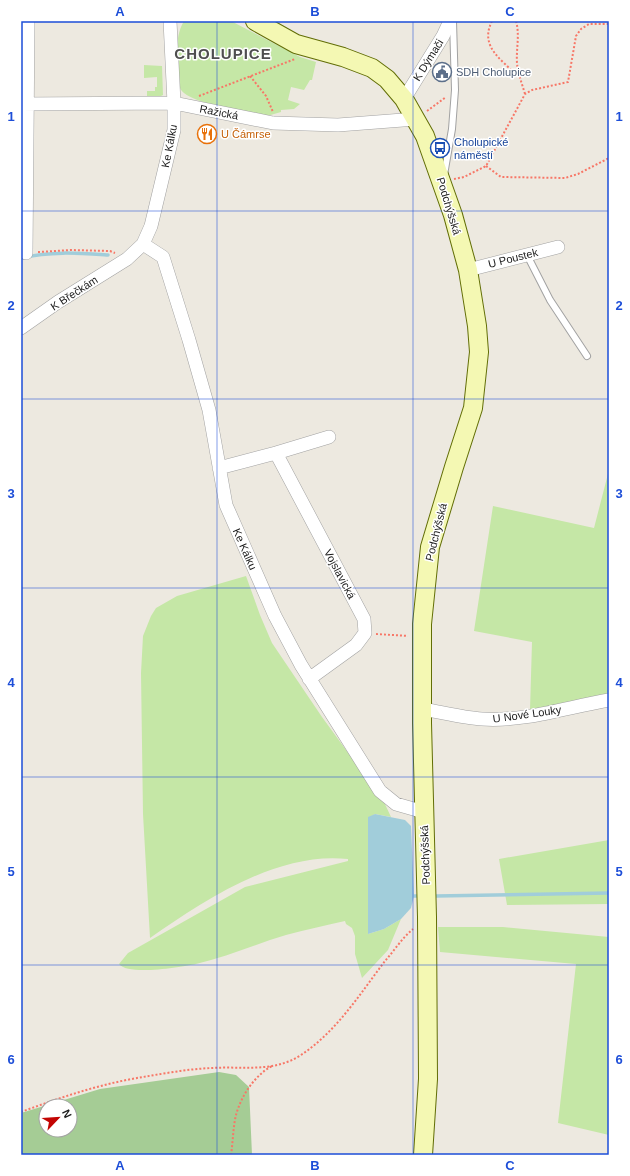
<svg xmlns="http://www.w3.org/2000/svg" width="630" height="1176" font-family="Arial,sans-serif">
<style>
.grass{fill:#c5e7a6}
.forest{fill:#a5cc95;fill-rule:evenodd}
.water{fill:#a1cdda}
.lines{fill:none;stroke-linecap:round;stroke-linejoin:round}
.stream{stroke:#a1cdda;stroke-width:3.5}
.lane-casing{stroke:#a2a2a2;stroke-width:8}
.street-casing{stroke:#a2a2a2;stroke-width:14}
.secondary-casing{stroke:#626e06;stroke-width:20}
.path{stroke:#f77767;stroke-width:2;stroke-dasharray:2 2;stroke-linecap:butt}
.lane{stroke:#fff;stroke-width:6}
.street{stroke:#fff;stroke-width:13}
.secondary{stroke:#f4f8b3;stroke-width:18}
.grid{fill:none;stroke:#1d4ed8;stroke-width:1;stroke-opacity:0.55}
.labels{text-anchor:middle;stroke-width:3;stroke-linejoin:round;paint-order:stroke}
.street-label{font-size:11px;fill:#1b1b1b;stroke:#fff}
.service-label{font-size:11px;fill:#4e5e75;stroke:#fff;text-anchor:start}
.food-label{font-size:11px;fill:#c56008;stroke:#fff;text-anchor:start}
.transit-label{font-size:11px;fill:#164399;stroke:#fff;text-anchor:start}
.district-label{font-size:15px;font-weight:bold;letter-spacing:1px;fill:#4e4e4e;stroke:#fff}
.neatline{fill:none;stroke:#1d4ed8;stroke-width:1.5}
.grid-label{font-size:13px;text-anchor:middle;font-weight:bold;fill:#1d4ed8}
</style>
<rect width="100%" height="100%" fill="#ede9e0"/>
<!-- grass -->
<path class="grass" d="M184,21H231L300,57L316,62L312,80H310L304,90L291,87L288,100L300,104L294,109L281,110V112L267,116H259C240,111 198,104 184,93C181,91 180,88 179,85C178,65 173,39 184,21Z
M144,65L162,66L163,95L161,96H147V91H155V87H157V77L144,78Z
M609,470V695L530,710L532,642L474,631L493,506L594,528Z
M246,576L260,615L272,643L322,717L384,802L391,817L375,814L368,818V934L384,929L401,919L388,950L362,978L355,954V936L352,928L346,924L345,921C326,925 305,930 286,935C256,944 226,957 196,964C181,967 128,976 119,964L128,953L245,887L348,861V859C278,851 205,900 150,938L143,814L141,673L143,636L151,616L156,608L177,596Z
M609,840V904L507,905L499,859Z
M438,927H503L609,937V1135L558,1123L576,964L440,952Z"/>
<!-- forest -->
<path class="forest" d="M219,1072L236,1075L249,1087L252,1155H21V1113L100,1089ZM46,1106H70V1130H46Z"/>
<!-- water -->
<path class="water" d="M375,814L405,820L411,826L414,896L411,908L401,919L384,929L368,934V817Z"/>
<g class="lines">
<!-- stream -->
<path class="stream" d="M21,258C52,251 77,253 108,255
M414,896H417
M436,896L609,893"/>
<defs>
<path id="lane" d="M444,175L452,129L455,90L453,21
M527,255L550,300L587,356"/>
<path id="street" d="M404,99L443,36L450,21
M21,104L174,103L273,123L338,125L416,119
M143,244L163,257L189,340L209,410L226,505L275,616L301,665L380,791L396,804L424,812
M26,253L28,21
M468,270L558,247
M21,328L58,302L127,259L143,244L151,226L174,130V103L170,21
M276,453L364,619L365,633L356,645L309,679
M219,468L276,453L329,437
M422,709C441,712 463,718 482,719C524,722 568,707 609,700"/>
<path id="secondary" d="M255,21L296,44L343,57L372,68L387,79L404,99L425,136L453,215L468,270L477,326L479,352L473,408L454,467L430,547L422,624V723L427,917L428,1079L423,1155"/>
</defs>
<!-- lane casing -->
<use href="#lane" class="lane-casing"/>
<!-- street casing -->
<use href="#street" class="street-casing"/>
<!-- secondary casing -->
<use href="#secondary" class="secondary-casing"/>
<!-- path -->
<path class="path" d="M492,21C483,39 491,51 504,63C509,68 513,72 519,75
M516,21C520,35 516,49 517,63C518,73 522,84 525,94
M250,76L266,96L273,112
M199,96L295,59
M427,111L446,97
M486,166L501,177L565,178L578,174L609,158
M454,179L464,177L486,166L525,94L532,90L568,82L576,36L581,29L589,24H609
M38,252L71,250L110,251L115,253
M376,634L408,636
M21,1112C59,1098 97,1085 137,1078C161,1074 187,1069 212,1068C241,1066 274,1073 301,1055C336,1032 360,994 385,961C394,951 402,938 413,929
M231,1155C233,1142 233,1127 236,1115C241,1096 255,1075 272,1066"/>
<!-- lane -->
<use href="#lane" class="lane"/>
<!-- street -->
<use href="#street" class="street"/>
<!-- secondary -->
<use href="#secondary" class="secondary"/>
</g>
<!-- grid -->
<path class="grid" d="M217,21V1155M413,21V1155M21,211H609M21,399H609M21,588H609M21,777H609M21,965H609"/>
<!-- icons -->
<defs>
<symbol id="civic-ring" viewBox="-11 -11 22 22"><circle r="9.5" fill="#fff" stroke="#5c6f8a" stroke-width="1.5"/><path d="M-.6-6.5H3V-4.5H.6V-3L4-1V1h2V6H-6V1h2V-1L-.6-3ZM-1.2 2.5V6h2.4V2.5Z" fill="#5c6f8a"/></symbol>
<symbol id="restaurant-ring" viewBox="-11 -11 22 22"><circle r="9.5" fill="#fff" stroke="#e8710a" stroke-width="1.5"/><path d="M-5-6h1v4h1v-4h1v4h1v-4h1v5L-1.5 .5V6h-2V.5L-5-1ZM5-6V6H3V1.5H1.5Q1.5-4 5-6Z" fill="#e8710a"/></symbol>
<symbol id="bus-ring" viewBox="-11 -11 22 22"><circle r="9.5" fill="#fff" stroke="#1a4fb4" stroke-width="1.5"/><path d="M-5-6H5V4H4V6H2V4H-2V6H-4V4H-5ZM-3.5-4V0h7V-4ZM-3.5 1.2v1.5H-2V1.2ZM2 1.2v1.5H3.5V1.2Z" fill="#1a4fb4"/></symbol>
</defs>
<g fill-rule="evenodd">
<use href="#civic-ring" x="431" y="61" width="22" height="22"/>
<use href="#restaurant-ring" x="196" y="123" width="22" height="22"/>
<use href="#bus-ring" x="429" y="137" width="22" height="22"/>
</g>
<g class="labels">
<!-- street labels -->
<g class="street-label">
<text transform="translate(428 60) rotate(-58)" y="4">K Dýmači</text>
<text transform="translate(219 112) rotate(11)" y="4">Ražická</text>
<text transform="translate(169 146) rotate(-79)" y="4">Ke Kálku</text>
<text transform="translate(449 206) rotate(73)" y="4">Podchýšská</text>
<text transform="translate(513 258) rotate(-14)" y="4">U Poustek</text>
<text transform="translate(74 293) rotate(-33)" y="4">K Břečkám</text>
<text transform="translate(436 532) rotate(-76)" y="4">Podchýšská</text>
<text transform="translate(245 549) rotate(66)" y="4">Ke Kálku</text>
<text transform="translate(340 574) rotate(62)" y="4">Vojslavická</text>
<text transform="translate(527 714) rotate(-8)" y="4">U Nové Louky</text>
<text transform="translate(425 855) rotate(-92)" y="4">Podchýšská</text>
</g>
<!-- service labels -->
<g class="service-label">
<text x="456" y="76">SDH Cholupice</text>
</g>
<!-- food labels -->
<g class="food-label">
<text x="221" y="138">U Čámrse</text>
</g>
<!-- transit labels -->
<g class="transit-label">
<text x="454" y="146">Cholupické<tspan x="454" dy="13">náměstí</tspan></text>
</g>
<!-- district labels -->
<g class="district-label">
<text x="223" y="59">CHOLUPICE</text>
</g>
</g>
<!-- border -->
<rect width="630" height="1176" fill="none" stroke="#ffffff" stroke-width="44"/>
<!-- north arrow -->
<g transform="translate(58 1118) rotate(65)"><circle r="19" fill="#ffffff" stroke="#a4a4a4"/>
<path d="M0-3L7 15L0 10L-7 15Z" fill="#c30503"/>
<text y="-6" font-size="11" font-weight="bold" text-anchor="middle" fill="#1b1b1b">N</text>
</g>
<rect x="22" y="22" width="586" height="1132" class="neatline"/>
<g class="grid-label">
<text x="120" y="16">A</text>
<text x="315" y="16">B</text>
<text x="510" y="16">C</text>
<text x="11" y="121">1</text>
<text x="619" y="121">1</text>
<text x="11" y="310">2</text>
<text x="619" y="310">2</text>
<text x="11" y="498">3</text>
<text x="619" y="498">3</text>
<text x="11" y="687">4</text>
<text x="619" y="687">4</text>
<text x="11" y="876">5</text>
<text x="619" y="876">5</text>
<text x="11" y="1064">6</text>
<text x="619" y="1064">6</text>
<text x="120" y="1170">A</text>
<text x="315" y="1170">B</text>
<text x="510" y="1170">C</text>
</g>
</svg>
